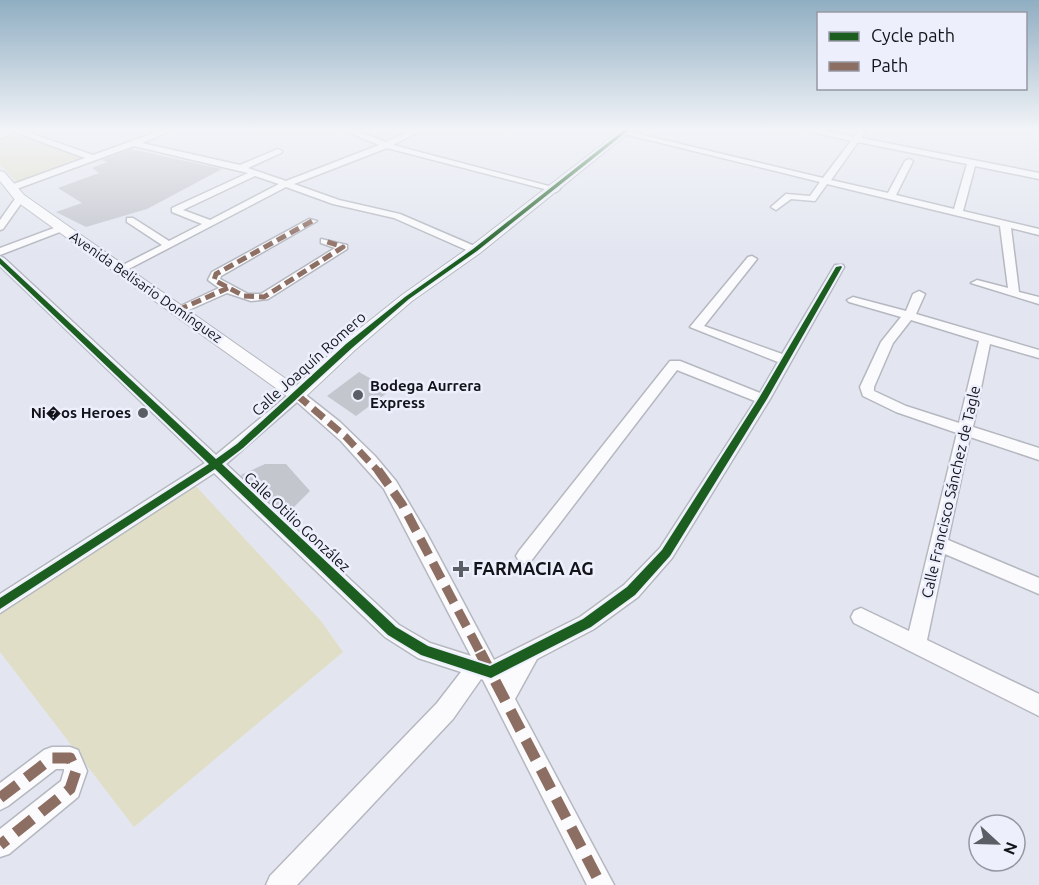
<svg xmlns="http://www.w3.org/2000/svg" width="1039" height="885" font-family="Ubuntu,sans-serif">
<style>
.green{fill:#e1dec8}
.building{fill:#c3c6cd}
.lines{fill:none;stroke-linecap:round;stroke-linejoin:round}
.minor-casing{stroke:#b5b8c0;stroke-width:3}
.tertiary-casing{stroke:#b5b8c0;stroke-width:2}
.minor{fill:#fbfbfd;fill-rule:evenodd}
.tertiary{fill:#fbfbfd;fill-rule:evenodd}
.quiet-far3{stroke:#8d6e63;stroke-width:5;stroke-dasharray:10 5;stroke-linecap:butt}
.quiet-far2{stroke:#8d6e63;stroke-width:7;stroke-dasharray:14 7;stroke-linecap:butt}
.quiet-far1{stroke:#8d6e63;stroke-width:9;stroke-dasharray:18 9;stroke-linecap:butt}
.quiet{stroke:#8d6e63;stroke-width:11;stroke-dasharray:22 11;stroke-linecap:butt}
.cycleway-casing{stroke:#edf0fc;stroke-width:4}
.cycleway{fill:#1b5e20;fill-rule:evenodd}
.poi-dot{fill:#5b5e65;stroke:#edf0fc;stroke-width:2}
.labels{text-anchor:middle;stroke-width:5;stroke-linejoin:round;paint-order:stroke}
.far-street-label{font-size:14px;fill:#12141a;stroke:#edf0fc}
.street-label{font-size:15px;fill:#12141a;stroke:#edf0fc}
.poi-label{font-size:15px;font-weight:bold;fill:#12141a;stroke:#edf0fc;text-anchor:start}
.near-poi-label{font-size:18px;font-weight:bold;fill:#12141a;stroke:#edf0fc;text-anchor:start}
</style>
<rect width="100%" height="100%" fill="#e3e6f0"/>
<!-- green -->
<path class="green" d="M15,132L88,158L19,184L0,165V139Z
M192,482L321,621L343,652L134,827L0,652V609Z"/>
<!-- building -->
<path class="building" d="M131,149L222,169L147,209L86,227L56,212L82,203L58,188L99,173L92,168L107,162L102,160Z
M359,372L391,390L356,416L327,396Z
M265,464H286L310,491L285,516L241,475Z"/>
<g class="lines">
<defs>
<path id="minor" d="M9,130H21L93,155L162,130H173L142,143L240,165L278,149L282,151L281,153L248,168L286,181L379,145L343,130H354L386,142L412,130H422L393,145L560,189L556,192L387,148L294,184L339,200L400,214L479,248V252H471L394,218L333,204L286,187L121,273L116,270L117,268L162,245L127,222V218H133L169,241L202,224L172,212V208L248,173L134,146L11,191L8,190V186L85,158ZM255,176L279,184L210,220L183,210Z
M608,130H622L823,178L851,141L804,130H820L854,137L859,130H867L861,138L1039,173V179L975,166L963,211L1039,229V235L1011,228L1019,292L1039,297V304L971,283L977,280L1008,288L1000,226L827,184L815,201L791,199L776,210L771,207L786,194L810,196L820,182ZM858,142L967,164L954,209L896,195L913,161L909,159L905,161L888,193L831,180Z
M17,196L25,198L3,229L0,230V220Z
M309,219L317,221L221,276L220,279L248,294H261L335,248L321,243V239L347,245V249L268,299L251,301L227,293L182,313H174L172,310L219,288L208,280L212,272Z
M62,225L67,228L65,230L0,255V248Z
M752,256L757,259L704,326L782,354L835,265H843L844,267L770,399L672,558L638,597L594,629L537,659L515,699L614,885H587L483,680L481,679L453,719L297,885H266L270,876L437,703L461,672L418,658L385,637L214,473L0,613V594L205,463L0,266V257L4,258L216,455L292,392H302L340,422L375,456L396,481L426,532L494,660L580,617L624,585L660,548L755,401L677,370L531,561L525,564L519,561L516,556L519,551L670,361H680L760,393L778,362L690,327L748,257ZM297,402L341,441L384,489L471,656L430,643L399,625L226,464Z
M919,291L925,294L916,314L1039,350V358L990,344L973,427L1039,448V460L970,437L948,540L1039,578V594L945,554L927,640L1039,694V716L854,623L851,617L854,611L861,608L909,631L957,433L896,412L863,396L860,387L881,342L901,317L849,302L847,300L853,297L906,311L913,294ZM911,320L979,341L959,423L906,406L874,391V387L893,343Z
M52,747H70L78,750L87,771L78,797L9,854L0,857V829L61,781L64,771V769H56L8,806L0,810V783L44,750Z"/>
<path id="tertiary" d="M4,130H17L0,139V132Z
M621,130H632L480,253L412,301L355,350L303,399H291L16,201L0,181V171L4,172L24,195L296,386L343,342L402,295L470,247Z"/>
</defs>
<!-- minor casing -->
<use href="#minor" class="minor-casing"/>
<!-- tertiary casing -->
<use href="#tertiary" class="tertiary-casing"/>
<!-- minor -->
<use href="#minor" class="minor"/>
<!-- tertiary -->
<use href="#tertiary" class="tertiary"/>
<!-- quiet-far3 -->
<path class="quiet-far3" d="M312,221L216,274L214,280L244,296L264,297L343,247L325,241
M178,310L228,288"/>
<!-- quiet-far2 -->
<path class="quiet-far2" d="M297,395L346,437L379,472"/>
<!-- quiet-far1 -->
<path class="quiet-far1" d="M378,470L402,504L481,654"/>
<!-- quiet -->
<path class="quiet" d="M480,652L601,885
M0,798L52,758H70L76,771L70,789L0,845"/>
<defs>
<path id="cycleway" d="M624,130H629L477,251L409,299L352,348L243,448L222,464L396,627L428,646L490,666L583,619L627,587L662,550L759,398L836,267L841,266L842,267L767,399L670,556L635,595L591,627L491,678L421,655L388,635L215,469L0,609V598L209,464L0,264V258L216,459L237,444L346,344L405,297L473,249Z"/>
</defs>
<!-- cycleway casing -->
<use href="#cycleway" class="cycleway-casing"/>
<!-- cycleway -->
<use href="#cycleway" class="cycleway"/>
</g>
<!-- sky -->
<linearGradient id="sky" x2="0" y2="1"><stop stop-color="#90aec2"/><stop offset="0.51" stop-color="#f2f4f8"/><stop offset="1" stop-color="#f2f4f8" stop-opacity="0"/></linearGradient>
<rect width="1039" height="254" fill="url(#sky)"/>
<!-- markers -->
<g class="poi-dot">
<circle cx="358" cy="395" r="6"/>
<circle cx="143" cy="413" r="6"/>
<path d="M458 560h6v6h6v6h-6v6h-6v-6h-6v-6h6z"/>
</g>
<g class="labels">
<!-- far-street labels -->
<g class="far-street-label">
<text transform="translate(146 287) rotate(35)" y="5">Avenida Belisario Domínguez</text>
</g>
<!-- street labels -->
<g class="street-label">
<text transform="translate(309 364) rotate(-42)" y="5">Calle Joaquín Romero</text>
<text transform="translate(951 492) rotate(-77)" y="5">Calle Francisco Sánchez de Tagle</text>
<text transform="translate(297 522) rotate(43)" y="5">Calle Otilio González</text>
</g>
<!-- poi labels -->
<g class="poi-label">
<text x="370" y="391">Bodega Aurrera<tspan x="370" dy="17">Express</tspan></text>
<text x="131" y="418" text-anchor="end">Ni�os Heroes</text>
</g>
<!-- near-poi labels -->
<g class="near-poi-label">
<text x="473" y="575">FARMACIA AG</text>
</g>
</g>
<!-- legend -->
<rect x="817" y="12" width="210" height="78" fill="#edf0fc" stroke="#9598a2" stroke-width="1.5"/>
<rect x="829" y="32" width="30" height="9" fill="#1b5e20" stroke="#9598a2" stroke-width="1.5"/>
<text x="871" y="42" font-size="18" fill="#12141a">Cycle path</text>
<rect x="829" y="62" width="30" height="9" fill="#8d6e63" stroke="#9598a2" stroke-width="1.5"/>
<text x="871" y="72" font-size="18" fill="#12141a">Path</text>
<!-- north arrow -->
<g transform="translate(997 843) rotate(112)"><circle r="28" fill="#edf0fc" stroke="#9598a2" stroke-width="1.5"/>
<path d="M0-4.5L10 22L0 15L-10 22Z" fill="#5b5e65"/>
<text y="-9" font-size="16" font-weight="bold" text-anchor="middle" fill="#12141a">N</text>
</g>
</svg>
